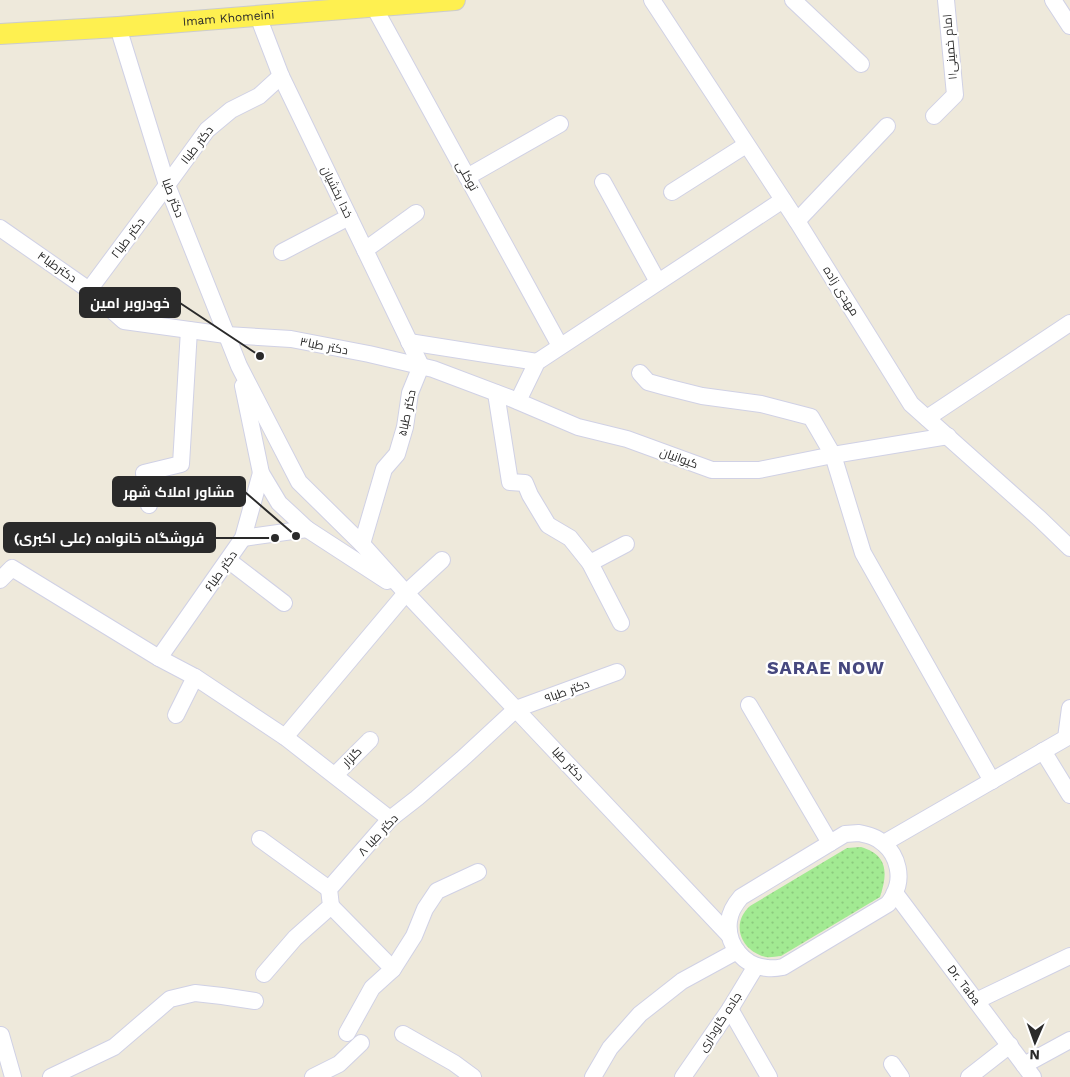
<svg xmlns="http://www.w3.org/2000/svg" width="1070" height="1077" font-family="'Work Sans',Cairo,sans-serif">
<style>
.green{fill:url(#green-dots)}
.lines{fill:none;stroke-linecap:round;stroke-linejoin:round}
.minor-casing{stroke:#d0d1e5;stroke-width:18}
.major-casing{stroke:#ccc;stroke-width:22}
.minor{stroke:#fff;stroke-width:16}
.major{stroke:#fef050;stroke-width:20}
.labels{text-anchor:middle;stroke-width:4.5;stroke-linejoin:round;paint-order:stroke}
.street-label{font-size:12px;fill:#2a2a2a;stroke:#fff}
.district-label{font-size:18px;font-weight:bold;letter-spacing:1px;fill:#46487f;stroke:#fff}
.leader{fill:none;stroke:#2a2a2a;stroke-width:2}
.callout-dot{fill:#2a2a2a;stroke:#fff;stroke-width:2}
.callout{fill:#2a2a2a;stroke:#2a2a2a;stroke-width:2}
.callout-label{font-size:14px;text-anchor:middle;font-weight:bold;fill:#fff}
</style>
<defs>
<pattern id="green-dots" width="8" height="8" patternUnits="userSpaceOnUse" patternTransform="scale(1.25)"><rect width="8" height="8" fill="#a2ea92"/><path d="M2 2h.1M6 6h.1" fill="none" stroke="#8cc97e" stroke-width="1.8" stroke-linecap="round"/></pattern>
</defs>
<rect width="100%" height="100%" fill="#eee9db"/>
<!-- green -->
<path class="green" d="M861,847C888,855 888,873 880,897L781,956C776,956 771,958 766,957C741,951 730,924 750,906L847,848Z"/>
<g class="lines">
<defs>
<g id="minor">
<path d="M652,0L797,221L911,404L1040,519L1070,548"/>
<path d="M793,0L861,64"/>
<path d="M1053,0L1070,26"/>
<path d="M374,7L560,346"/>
<path d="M258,16L281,76L421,366"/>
<path d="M118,27L167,185L239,366L299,482L362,544L406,593L729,935"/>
<path d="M934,116L955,95L946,0"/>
<path d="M467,177L560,124"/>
<path d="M603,182L658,282"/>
<path d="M672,192L746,145"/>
<path d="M797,221L887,126"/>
<path d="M0,228L89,290L124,321L226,335L291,339L369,354L433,369L510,398L578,427L627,439L712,470H759L833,455L948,436"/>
<path d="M365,250L416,213"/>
<path d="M282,252L349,217"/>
<path d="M89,290L167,185L207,130L231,110L259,96L281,76"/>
<path d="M409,342L537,362"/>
<path d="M640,373L648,382L666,387L702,396L761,404L811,417L833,455L863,553L992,781"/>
<path d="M243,386L261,473L279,503L307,529L387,581"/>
<path d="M496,393L510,482L525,483L530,495L548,525L570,538L590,563L621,623"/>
<path d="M518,401L537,362L783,200"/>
<path d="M927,418L1070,323"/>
<path d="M149,505L144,473L181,464L189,330"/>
<path d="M243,538L307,529"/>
<path d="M362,544L384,469L397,454L405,427L410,393L421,366"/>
<path d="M228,560L284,603"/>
<path d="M590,563L626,544"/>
<path d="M0,580L12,568L159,658L195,677L285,737L390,819"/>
<path d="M159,658L243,538L261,473"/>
<path d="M749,705L830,843"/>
<path d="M176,715L195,677"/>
<path d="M285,737L406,593L442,560"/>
<path d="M1043,751L1070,795"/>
<path d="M335,775L370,740"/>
<path d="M859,833C868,835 877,837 884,844C898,856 903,878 894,894C893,898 890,901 888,904L783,967C778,968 773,969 767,968C744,966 726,945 729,921C730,912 735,904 741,897L845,834Z"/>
<path d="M260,839L329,889"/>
<path d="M884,843L1066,738L1070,708"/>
<path id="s1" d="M895,893L1033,1077"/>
<path d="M331,906L393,969"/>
<path d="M264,974L295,938L331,906L329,889L390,819L417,798L462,759L516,709L617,672"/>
<path d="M976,1001L1070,956"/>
<path d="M730,1009L769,1077"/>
<path d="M347,1033L372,988L393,969L414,936L425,909L437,891L478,872"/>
<path d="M403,1034L454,1063L473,1077"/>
<path d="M1,1035L13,1077"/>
<path d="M892,1064L901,1077"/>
<path d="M1024,1065L1070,1040"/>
<path d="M51,1077L114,1047L170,999L195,993L222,996L255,1001"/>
<path d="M313,1077L339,1064L361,1043"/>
<path d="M593,1077L610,1048L640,1014L682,981L737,951"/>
<path d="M683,1077L730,1009L756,966"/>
<path d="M969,1077L1010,1045"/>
</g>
<g id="major">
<path id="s2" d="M0,34L118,27L455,0"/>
</g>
</defs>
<!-- minor casing -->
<use href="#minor" class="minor-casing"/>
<!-- major casing -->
<use href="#major" class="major-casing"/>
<!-- minor -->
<use href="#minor" class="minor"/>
<!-- major -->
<use href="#major" class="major"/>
</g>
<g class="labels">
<!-- street labels -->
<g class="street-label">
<text dy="4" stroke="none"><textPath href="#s2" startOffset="229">Imam Khomeini</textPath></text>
<text transform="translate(950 47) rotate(-95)" y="4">امام خمینی۱۱</text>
<text transform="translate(197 145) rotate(-52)" y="4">دکتر طبا۱</text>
<text transform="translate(467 176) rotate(61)" y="4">توکلی</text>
<text transform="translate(337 192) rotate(64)" y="4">خدا بخشیان</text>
<text transform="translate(173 198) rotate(69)" y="4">دکتر طبا</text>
<text transform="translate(128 238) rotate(-53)" y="4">دکتر طبا۲</text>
<text transform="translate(57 267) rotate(35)" y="4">دکترطبا۴</text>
<text transform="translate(841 291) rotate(58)" y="4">مهدی زاده</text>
<text transform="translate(324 346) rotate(11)" y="4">دکتر طبا۳</text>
<text transform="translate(407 413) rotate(-78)" y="4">دکتر طبا۵</text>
<text transform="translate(679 458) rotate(20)" y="4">کیوانیان</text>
<text transform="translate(221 571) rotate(-55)" y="4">دکتر طبا۶</text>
<text transform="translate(567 691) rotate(-20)" y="4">دکتر طبا۹</text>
<text transform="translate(352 757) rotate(-45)" y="4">گلزار</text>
<text transform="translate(568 764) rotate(47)" y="4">دکتر طبا</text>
<text transform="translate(378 835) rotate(-47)" y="4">دکتر طبا ۸</text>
<text dy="4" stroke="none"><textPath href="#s1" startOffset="115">Dr. Taba</textPath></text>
<text transform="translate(720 1022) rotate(-57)" y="4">جاده گاوداری</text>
</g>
<!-- district labels -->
<g class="district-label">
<text x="826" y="674">SARAE NOW</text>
</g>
</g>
<!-- callouts -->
<path class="leader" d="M260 356L180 303M296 536L245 492M275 538L215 538"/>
<g class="callout-dot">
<circle cx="260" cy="356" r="5"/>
<circle cx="296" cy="536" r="5"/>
<circle cx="275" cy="538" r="5"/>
</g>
<g class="callout">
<rect x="80" y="288" width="100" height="29" rx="5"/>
<rect x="113" y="477" width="132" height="29" rx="5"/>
<rect x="4" y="523" width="211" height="29" rx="5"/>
</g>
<g class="callout-label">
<text x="130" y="308">خودروبر امین</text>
<text x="179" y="497">مشاور املاک شهر</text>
<text x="109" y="543">فروشگاه خانواده (علی اکبری)</text>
</g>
<!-- north arrow -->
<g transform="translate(1035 1042) rotate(182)" stroke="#ffffff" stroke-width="4" paint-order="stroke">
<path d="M0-4L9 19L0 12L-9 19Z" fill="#2a2a2a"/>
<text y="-8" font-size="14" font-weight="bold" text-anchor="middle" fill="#2a2a2a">N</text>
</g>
</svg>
